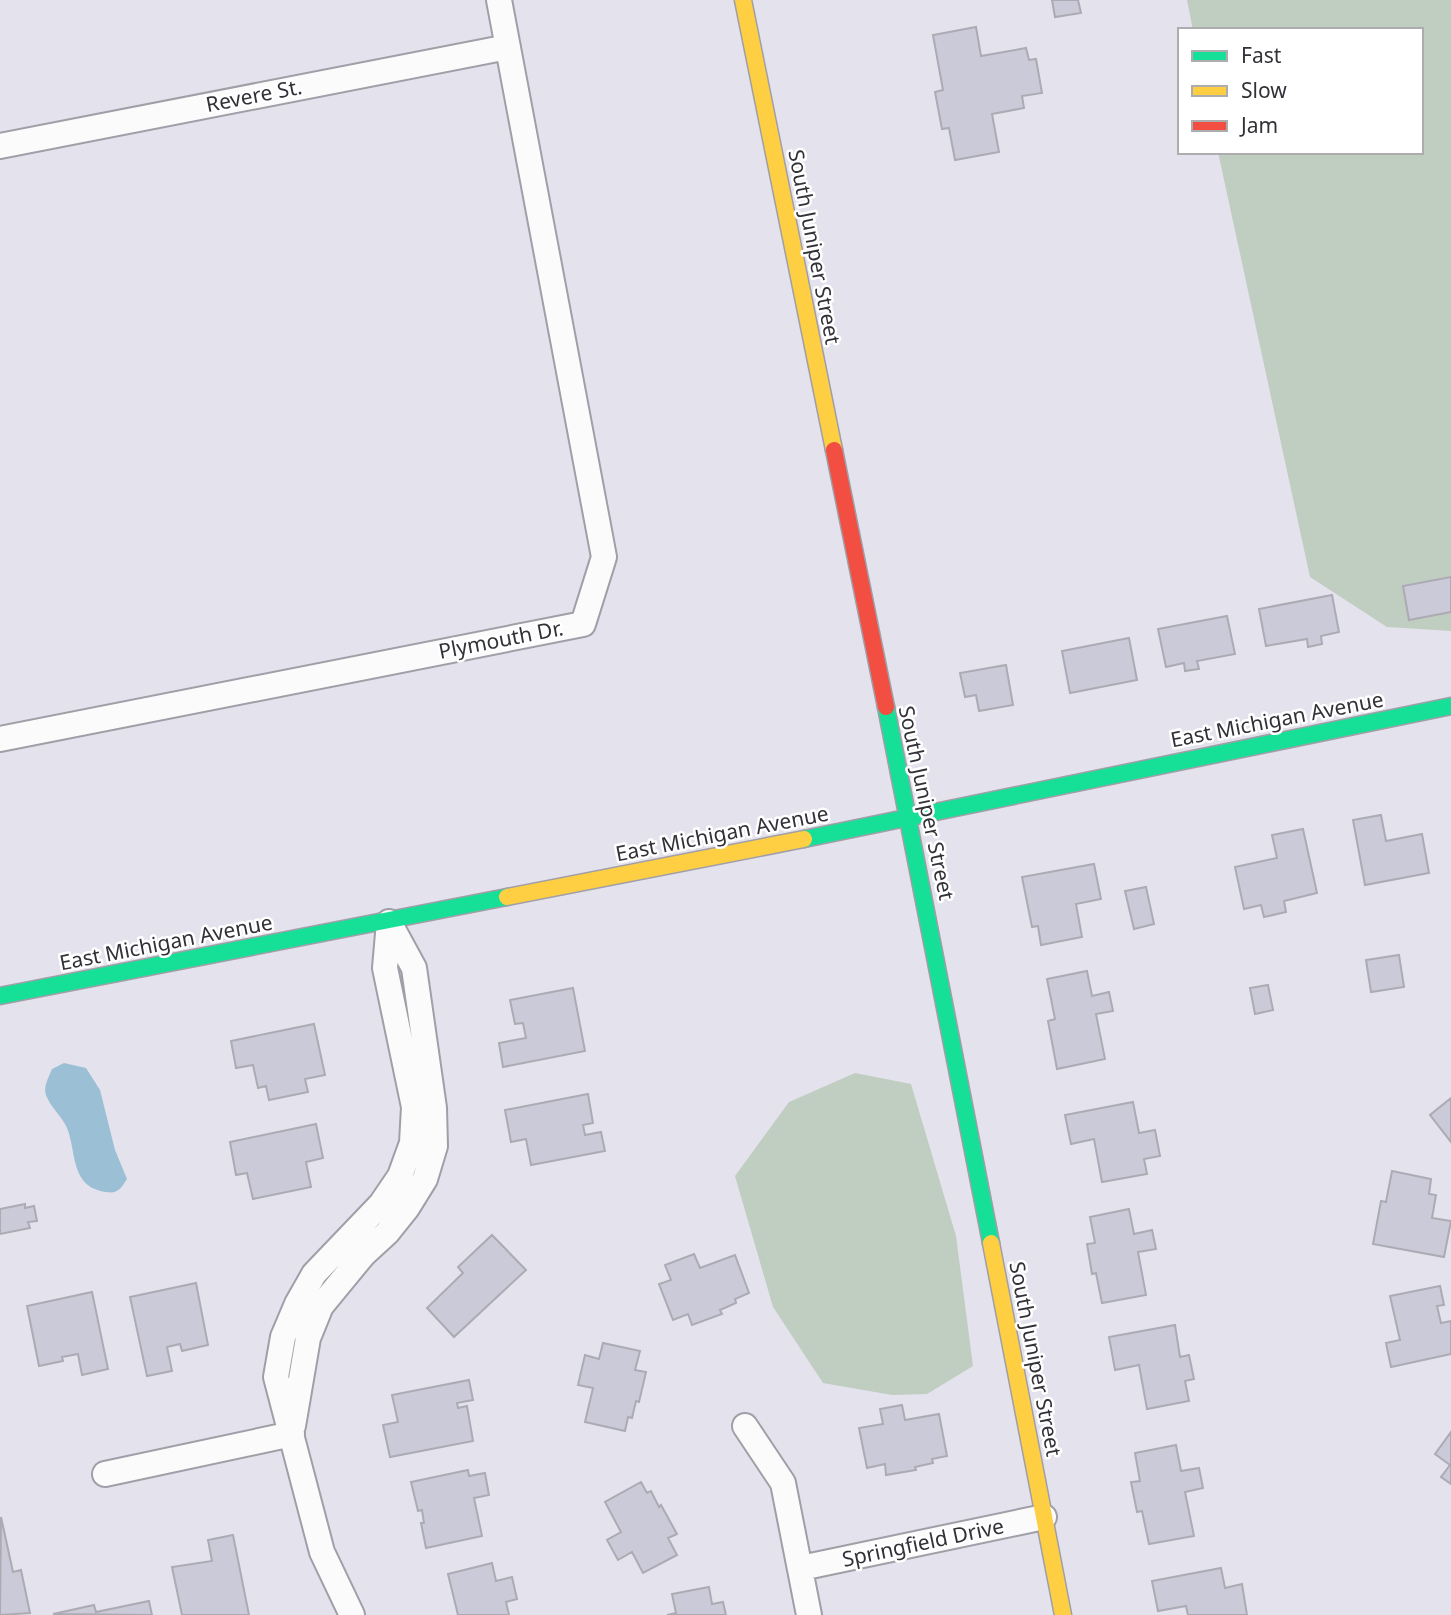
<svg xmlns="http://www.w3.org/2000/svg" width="1451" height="1615" font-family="'Noto Sans',sans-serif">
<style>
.green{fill:#c0cdc1}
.water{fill:#9bbfd4}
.building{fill:#cbcad8;stroke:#acabb3;stroke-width:2}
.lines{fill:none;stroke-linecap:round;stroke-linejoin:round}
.street-casing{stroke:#a09fa7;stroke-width:28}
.fast-casing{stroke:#a09fa7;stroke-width:19}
.slow-casing{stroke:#a09fa7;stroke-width:19}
.jam-casing{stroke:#a09fa7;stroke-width:19}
.street{stroke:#fbfbfc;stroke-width:24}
.fast{stroke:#16e098;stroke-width:16}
.slow{stroke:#ffcf43;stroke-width:16}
.jam{stroke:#f24e42;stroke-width:16}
.labels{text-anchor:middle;stroke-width:5;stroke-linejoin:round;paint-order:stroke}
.street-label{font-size:21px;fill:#323138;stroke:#fff}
</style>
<rect width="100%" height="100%" fill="#e4e2ed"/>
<!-- green -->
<path class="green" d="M1187,0H1451V631L1387,627L1310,577L1218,152H1421V30H1193Z
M855,1073L911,1084L956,1236L973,1366L927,1394L892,1395L823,1383L773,1307L735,1176L789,1102Z"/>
<!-- water -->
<path class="water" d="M64,1063L86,1068L100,1090L115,1150L127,1179C121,1188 118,1194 106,1192C70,1187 77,1153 67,1128C62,1116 50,1107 46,1095C43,1086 49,1077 52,1069Z"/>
<!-- building -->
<path class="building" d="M1052,0H1078L1081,13L1055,17Z
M976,27L981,56L1026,48L1029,60L1036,59L1042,93L1022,96L1024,108L992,114L999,152L955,160L949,128L942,129L935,92L943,90L933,35Z
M1451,577V612L1409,620L1403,586Z
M1332,595L1339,632L1321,636L1322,644L1308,647L1307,639L1266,646L1259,609Z
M1227,616L1235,654L1197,661L1199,669L1185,671L1184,663L1166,667L1158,629Z
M1129,638L1137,680L1070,693L1062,651Z
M1006,665L1013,705L979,711L976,695L965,697L960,673Z
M1381,815L1386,841L1422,834L1429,873L1365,885L1353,820Z
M1303,829L1317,893L1284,901L1286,912L1264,917L1261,905L1244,909L1235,867L1277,858L1272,835Z
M1094,864L1101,899L1076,904L1082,937L1041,945L1038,926L1032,927L1022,877Z
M1146,887L1154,924L1134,929L1125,891Z
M1399,955L1404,987L1371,992L1366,960Z
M1087,971L1092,996L1109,992L1113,1011L1096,1014L1105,1059L1057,1069L1048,1021L1055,1019L1047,979Z
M1268,985L1273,1010L1255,1014L1250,988Z
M573,988L585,1051L503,1067L499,1043L526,1038L523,1023L515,1024L510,1000Z
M314,1024L325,1075L305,1079L308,1092L269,1100L266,1086L258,1088L253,1065L236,1068L231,1041Z
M588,1094L593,1123L583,1125L585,1135L601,1132L605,1151L531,1165L526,1139L511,1142L505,1110Z
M1451,1098V1142L1430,1115Z
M1133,1102L1139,1133L1155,1130L1160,1156L1144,1159L1147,1174L1102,1182L1094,1139L1071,1144L1065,1115Z
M316,1124L323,1158L306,1162L311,1187L253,1199L247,1173L236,1175L230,1142Z
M1392,1171L1431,1179L1429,1194L1436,1195L1432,1218L1451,1221L1444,1257L1373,1244L1381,1201L1386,1202Z
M25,1204V1208L34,1206L37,1221L28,1222L30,1228L0,1234V1209Z
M1129,1209L1134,1234L1152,1230L1156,1249L1138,1252L1146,1295L1102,1303L1096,1273L1092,1274L1087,1244L1095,1243L1090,1217Z
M492,1235L526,1270L454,1337L427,1308L463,1273L458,1267Z
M694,1254L700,1268L735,1255L749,1293L735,1299L736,1303L720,1310L722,1314L692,1325L688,1314L673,1320L659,1284L671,1280L665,1265Z
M196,1283L208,1345L182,1351L180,1344L167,1347L172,1371L147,1376L130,1297Z
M1440,1286L1444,1305L1437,1306L1441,1323L1451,1321V1354L1391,1367L1386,1343L1400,1340L1390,1296Z
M92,1292L108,1369L82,1375L78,1354L62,1357L63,1361L39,1366L27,1306Z
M1175,1325L1180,1357L1189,1355L1194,1379L1185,1381L1189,1401L1147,1409L1139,1365L1115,1370L1109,1337Z
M603,1343L640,1351L635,1370L646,1372L639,1402L636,1401L632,1418L628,1417L625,1431L585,1422L593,1388L578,1385L585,1355L599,1359Z
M469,1380L473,1400L457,1403L458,1408L467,1406L473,1441L390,1457L383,1425L398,1422L392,1395Z
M902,1405L905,1420L939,1414L947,1456L932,1459L933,1463L915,1467L916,1470L886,1475L885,1464L867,1468L859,1428L883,1424L880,1409Z
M1451,1432V1484L1441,1477L1450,1465L1435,1454Z
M1176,1445L1181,1471L1199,1468L1203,1488L1185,1492L1194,1536L1149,1544L1142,1511L1137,1512L1131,1482L1140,1481L1135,1453Z
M468,1470L469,1476L485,1473L489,1495L474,1498L482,1536L426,1548L421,1523H424L422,1510L418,1511L411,1482Z
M641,1482L647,1493L651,1491L659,1507L661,1505L677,1534L668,1538L677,1555L643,1573L632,1552L618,1560L607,1540L621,1532L605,1502Z
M1,1517L13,1572L21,1570L30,1613L0,1615Z
M233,1535L249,1615H182L172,1567L212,1561L208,1540Z
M492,1563L496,1581L512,1577L517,1599L506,1602L509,1615H458L448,1574Z
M1221,1568L1225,1588L1242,1584L1247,1615H1188L1186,1606L1158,1611L1152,1581Z
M709,1587L712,1604L723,1602L726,1615H667L676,1613L672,1594Z
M149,1601L152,1615L53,1614L94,1605L96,1612Z"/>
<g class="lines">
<defs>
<path id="street" d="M0,146L508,47
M0,739L583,624L604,557L499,0
M293,1426L308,1338L321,1306L363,1255L387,1233L407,1208L425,1179L435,1146L434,1108L414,968L389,922
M745,1426L783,1483L809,1615
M105,1474L292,1434
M801,1568L1044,1517
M352,1615L322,1552L276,1377L283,1337L297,1304L314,1274L381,1204L400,1176L412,1143L414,1107L385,968L389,922"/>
<path id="fast" d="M886,707L991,1243
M804,839L1451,706
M0,996L507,897"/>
<path id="slow" d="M743,0L834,450
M507,897L804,839
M991,1243L1063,1615"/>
<path id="jam" d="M834,450L886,707"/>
</defs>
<!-- street casing -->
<use href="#street" class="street-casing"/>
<!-- fast casing -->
<use href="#fast" class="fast-casing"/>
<!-- slow casing -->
<use href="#slow" class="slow-casing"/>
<!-- jam casing -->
<use href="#jam" class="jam-casing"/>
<!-- street -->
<use href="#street" class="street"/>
<!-- fast -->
<use href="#fast" class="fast"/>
<!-- slow -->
<use href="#slow" class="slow"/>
<!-- jam -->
<use href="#jam" class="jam"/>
</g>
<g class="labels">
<!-- street labels -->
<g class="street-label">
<text transform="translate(254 96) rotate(-11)" y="7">Revere St.</text>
<text transform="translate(814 247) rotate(79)" y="7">South Juniper Street</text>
<text transform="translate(501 640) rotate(-11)" y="7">Plymouth Dr.</text>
<text transform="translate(1277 720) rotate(-11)" y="7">East Michigan Avenue</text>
<text transform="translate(926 803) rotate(78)" y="7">South Juniper Street</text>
<text transform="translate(722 834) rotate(-11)" y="7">East Michigan Avenue</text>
<text transform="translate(166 943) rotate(-11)" y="7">East Michigan Avenue</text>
<text transform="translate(1035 1359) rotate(79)" y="7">South Juniper Street</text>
<text transform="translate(923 1543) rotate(-12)" y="7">Springfield Drive</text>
</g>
</g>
<!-- legend -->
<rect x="1178" y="28" width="245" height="126" fill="#ffffff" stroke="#adadaf" stroke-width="2"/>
<rect x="1192" y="51" width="35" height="10" fill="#16e098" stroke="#adadaf" stroke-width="2"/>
<text x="1241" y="63" font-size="21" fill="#323138">Fast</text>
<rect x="1192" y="86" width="35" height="10" fill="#ffcf43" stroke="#adadaf" stroke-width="2"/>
<text x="1241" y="98" font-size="21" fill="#323138">Slow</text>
<rect x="1192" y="121" width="35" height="10" fill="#f24e42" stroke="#adadaf" stroke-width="2"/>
<text x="1241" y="133" font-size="21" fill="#323138">Jam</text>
</svg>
